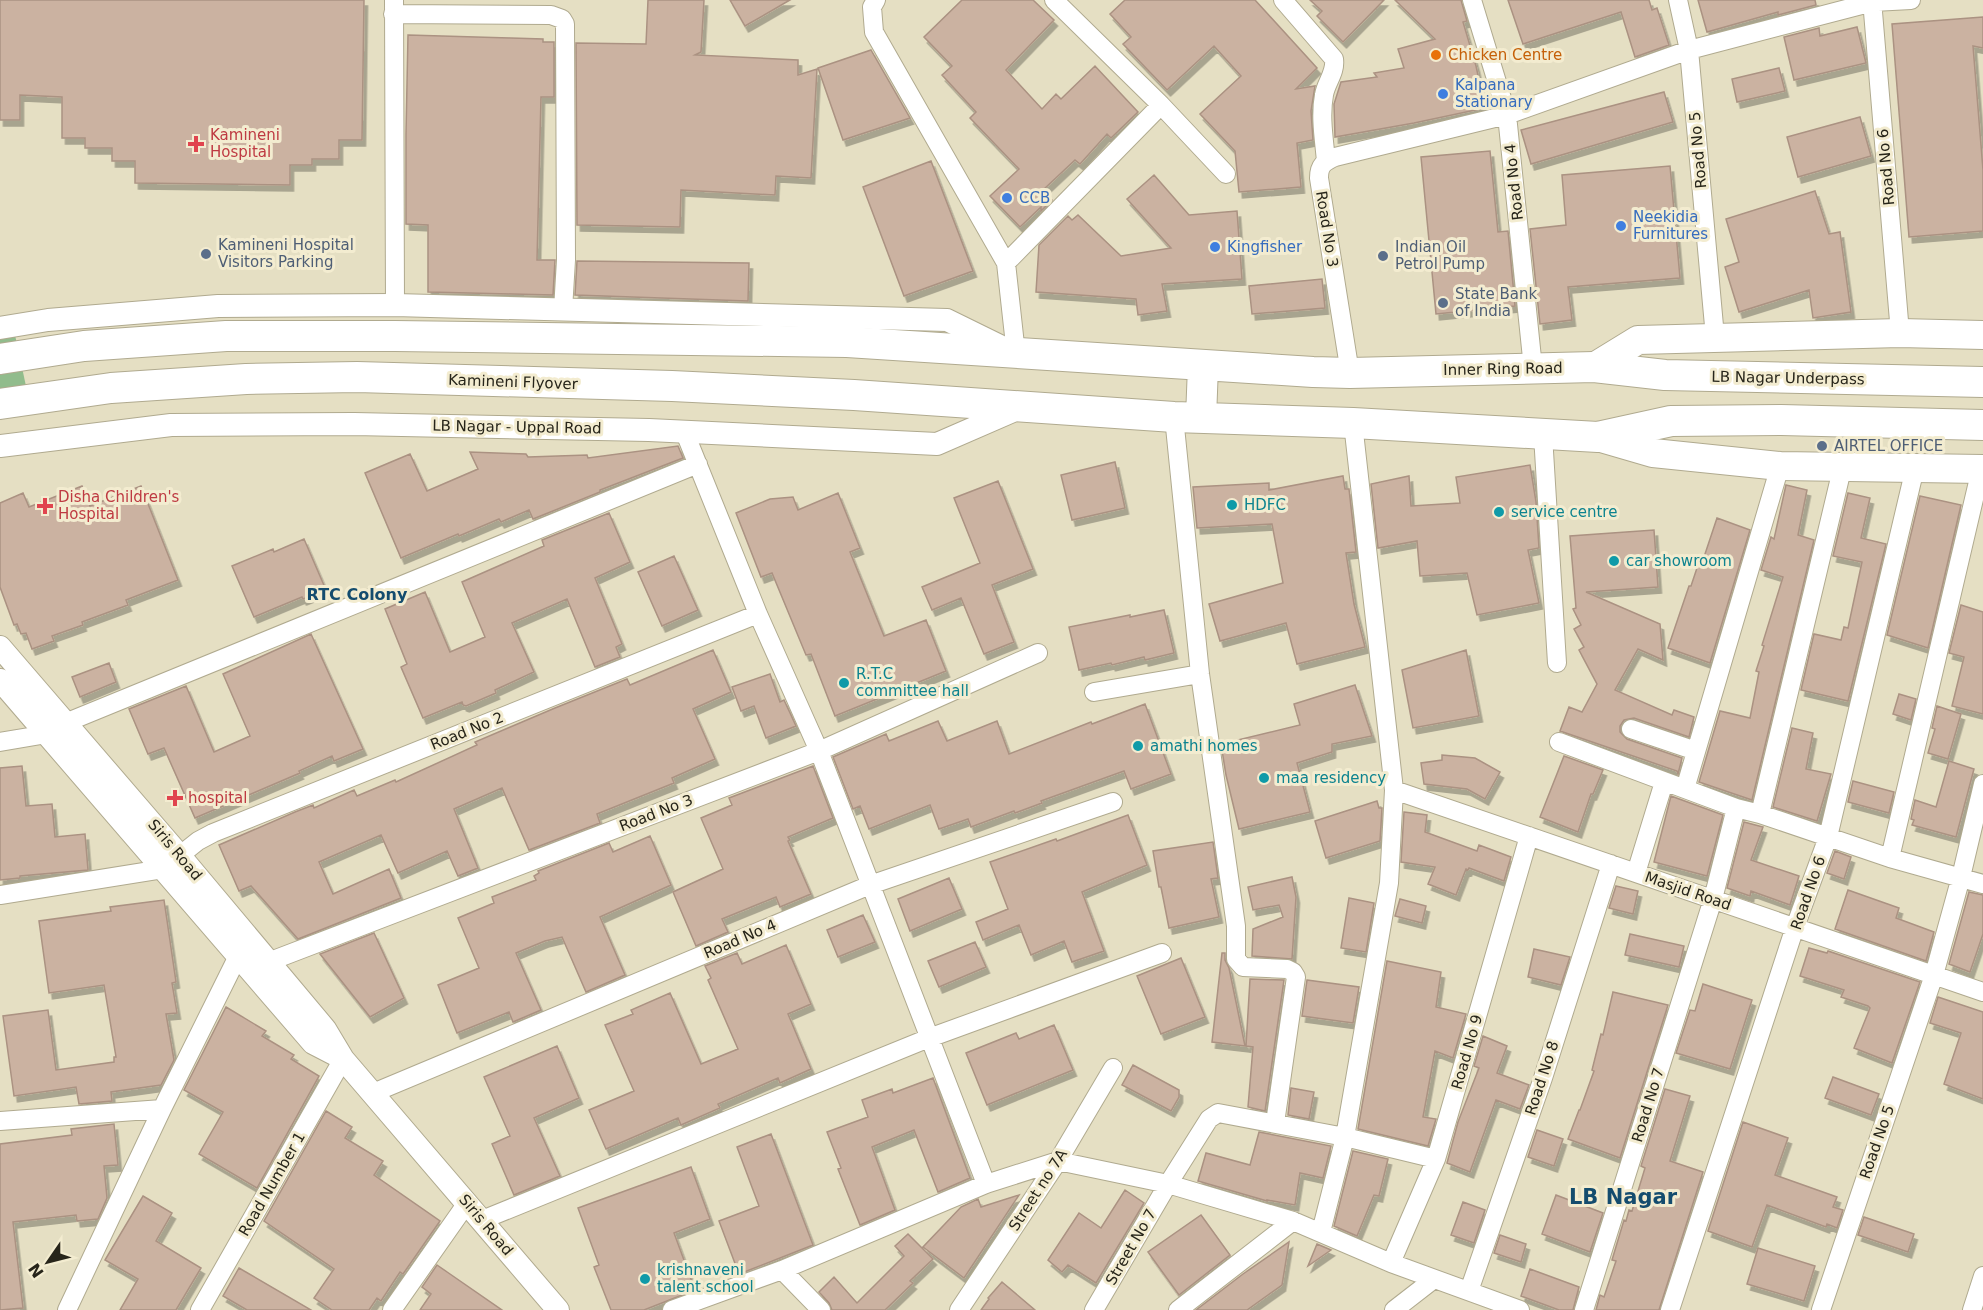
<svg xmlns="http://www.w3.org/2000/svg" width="1983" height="1310" font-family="'DejaVu Sans',sans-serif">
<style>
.green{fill:#91bc8c}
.building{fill:#cbb2a1;stroke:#ab9282;stroke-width:1.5;filter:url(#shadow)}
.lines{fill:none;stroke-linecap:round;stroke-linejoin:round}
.minor-casing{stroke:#b0aa8f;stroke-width:20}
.tertiary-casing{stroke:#b0aa8f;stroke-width:24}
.primary-casing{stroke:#b0aa8f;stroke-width:30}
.trunk-casing{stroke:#b0aa8f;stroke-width:32}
.minor{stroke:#fff;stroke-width:18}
.tertiary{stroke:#fff;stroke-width:22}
.primary{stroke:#fff;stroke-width:28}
.trunk{stroke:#fff;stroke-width:30}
.food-dot{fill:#e8710a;stroke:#f3ecd0;stroke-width:2}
.shop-dot{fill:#3f7fe0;stroke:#f3ecd0;stroke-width:2}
.health-dot{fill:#e0444e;stroke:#f3ecd0;stroke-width:2}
.service-dot{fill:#5c6f8a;stroke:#f3ecd0;stroke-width:2}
.culture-dot{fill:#0f9aa8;stroke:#f3ecd0;stroke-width:2}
.labels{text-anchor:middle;stroke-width:6;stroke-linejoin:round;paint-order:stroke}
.food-label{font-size:15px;fill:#c56008;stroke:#f3ecd0;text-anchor:start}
.shop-label{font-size:15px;fill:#366cbe;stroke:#f3ecd0;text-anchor:start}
.health-label{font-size:15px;fill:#be3a42;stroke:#f3ecd0;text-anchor:start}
.street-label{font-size:15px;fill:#27251a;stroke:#f3ecd0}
.service-label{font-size:15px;fill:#4e5e75;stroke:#f3ecd0;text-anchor:start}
.culture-label{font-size:15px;fill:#0d838f;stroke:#f3ecd0;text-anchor:start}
.neighbourhood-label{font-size:16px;font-weight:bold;fill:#144c6e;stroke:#f3ecd0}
.district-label{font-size:21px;font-weight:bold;fill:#144c6e;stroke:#f3ecd0}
</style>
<defs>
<filter id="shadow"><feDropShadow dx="3.5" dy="6" stdDeviation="0" flood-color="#0004"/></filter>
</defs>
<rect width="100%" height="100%" fill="#e5dfc3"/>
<!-- green -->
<path class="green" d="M15,335L32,414L0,418V338Z"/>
<!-- building -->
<path class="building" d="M0,0H364L362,140H339V159H312V165H290V185L135,183V161H112V148H85V138H62V97L20,95V120H0Z
M648,0H704L701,52L695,55L798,60V75L817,69L811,178L776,176L775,195L681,190L680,227L577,225L576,43L646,44Z
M730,0H790L745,26Z
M962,0H1033L1054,20L1006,70L1042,109L1056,94L1061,99L1095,66L1138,112L1111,138L1107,134L1080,164L1075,160L1043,190L1052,200L1041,211V207L1020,227L990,196L1019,169L970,118L976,112L942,75L952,66L924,37Z
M1125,0H1255L1317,68L1296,89L1315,86L1311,111L1313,140L1297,143L1301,187L1239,192L1235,151L1200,114L1241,76L1214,46L1167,90L1123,44L1131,37L1110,14Z
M1310,0H1384L1343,42L1317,16L1322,11Z
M1395,0H1461L1467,21L1463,22L1476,66L1485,108L1414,123L1335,137L1334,104L1341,82L1377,77L1374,73L1404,68L1398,49L1435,39Z
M1508,0H1649L1652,10L1657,8L1669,45L1635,57L1621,12L1523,44Z
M1698,0H1815L1816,5L1778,15V12L1707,32Z
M1983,17V48L1973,46L1983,170V231L1909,237L1892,24Z
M1857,27L1866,63L1794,80L1784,37L1819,28L1820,36Z
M408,35L543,39V42H554V97H541L537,260H555L553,295L428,292V225L406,224V134Z
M871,50L910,118L843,140L818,68Z
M1779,68L1785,91L1737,102L1732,79Z
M1664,92L1673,122L1531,164L1521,130Z
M1860,117L1871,156L1798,177L1787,137Z
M1490,151L1498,232L1508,231L1515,306L1436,314L1421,157Z
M931,161L973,271L904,296L863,187Z
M1670,166L1680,278L1568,287L1572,320L1540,324L1530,229L1566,225L1562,175Z
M1154,175L1189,215L1237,211L1242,279L1162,284L1167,311L1138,315L1136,299L1036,292L1039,245L1068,216L1072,220L1078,215L1121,256L1171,248L1127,199Z
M1815,191L1829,234L1840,232L1851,312L1813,318L1809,290L1739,312L1725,267L1739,262L1726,219Z
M577,261L749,263L748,301L575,295Z
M1322,279L1325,308L1252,314L1249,286Z
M678,446L683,458L600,490V492L533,519L529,510L501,522L499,519L459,536L458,534L401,558L365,473L410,454L427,491L478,469L470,452L526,454L528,457L587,455L588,458Z
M1115,462L1125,508L1072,520L1061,475Z
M1530,465L1536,502L1539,548L1528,550L1539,603L1477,615L1467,573L1420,576L1417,541L1378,548L1371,484L1409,476L1411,506L1460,503L1456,477Z
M1343,476L1345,489H1349L1356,552L1346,553L1354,604L1365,647L1297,664L1286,623L1220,641L1209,604L1283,583L1272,524L1197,528L1193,487L1269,483V490Z
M998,481L1033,569L992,585L1014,642L984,654L961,598L932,610L922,587L980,563L954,498Z
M1786,485L1807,490L1798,535L1814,540L1752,800L1699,782L1720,711L1750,718L1759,672L1756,671L1764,646L1762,645L1783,577L1761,570L1771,537L1774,539Z
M82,486L90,506L141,486L178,580L126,600L128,605L82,622L83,625L52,636L54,641L32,649L26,633L21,634L17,624L14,625L0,587V503L23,493L29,507Z
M838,493L860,548L850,552L884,636L926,620L946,671L835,716L811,654L806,655L772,573L761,577L736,513L770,499L793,497L798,510Z
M1848,493L1870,498L1861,538L1886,544L1848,701L1801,690L1814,634L1841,640L1844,627L1848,628L1862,562L1833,556Z
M1920,496L1961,505L1928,648L1887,635Z
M609,513L630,562L595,578L622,644L616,647L620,657L595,667L567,599L512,623L534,672L495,690L496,693L466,706L463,705L462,702L423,718L401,667L407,664L385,609L425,592L450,652L485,637L462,582L544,546L542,540Z
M1717,518L1750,530L1710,663L1668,648L1689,586H1691L1698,565L1701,566Z
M1654,530L1658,587L1586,592L1660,624L1663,660L1638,649L1615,690L1672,715L1674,710L1694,717L1689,737L1634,718L1624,720L1620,726V732L1627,739L1682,758L1678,774L1677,771L1560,731L1569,707L1582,712L1597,684L1579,650L1584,647L1574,629L1581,625L1573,609L1576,608L1570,536Z
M304,539L326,590L303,599L302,597L254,617L232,566L273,549L274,552Z
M674,556L698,610L662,626L638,572Z
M1961,605L1983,612V714L1952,706L1964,657L1949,653Z
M1164,610L1174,653L1145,660L1144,657L1112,665L1111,663L1079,670L1069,627L1130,615V617Z
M311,634L363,749L334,761L332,756L299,771L300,773L195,818L164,748L148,754L129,709L186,686L214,752L250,736L223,674Z
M713,650L731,692L693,709L715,759L672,778L674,783L597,814L600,823L529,850L502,788L454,809L478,868L458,876L447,851L398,873L381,835L319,862L333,894L389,869L401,898L298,939L251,886L239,891L219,845L295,812L313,805L314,808L354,790L357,796L395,780L396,782L477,745L475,742L555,708L627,679L630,685Z
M1466,650L1479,716L1413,728L1402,670Z
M109,663L116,682L80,697L72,677Z
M770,674L780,702L784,700L796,726L766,738L754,706L741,711L732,687Z
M1355,685L1372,736L1332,744V752L1297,763L1310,812L1239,829L1226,775L1221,744L1300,725L1294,704Z
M1899,694L1916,699L1911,720L1893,714Z
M1145,704L1171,774L1131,789L1124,771L1041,801L1042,803L1015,813L1014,811L971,827L968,819L939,829L930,805L869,829L860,806L853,809L833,757L886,734L889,741L938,721L947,741L997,721L1009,754L1091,722L1092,724Z
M1937,706L1961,714L1948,759L1928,753L1935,729L1932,728Z
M1792,728L1813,733L1806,769L1831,774L1817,821L1773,807Z
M1442,755L1475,758L1500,772L1485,799L1467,789L1424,784L1421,763L1442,760Z
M1564,756L1603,770L1593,794H1591L1578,832L1540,817Z
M1949,761L1974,769L1956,837L1912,825L1914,820L1911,819L1915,800L1936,807Z
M22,766L26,806L52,804L55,837L85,834L88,870L20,876V878L0,880V768Z
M813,766L833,818L788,837L790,840L788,841L811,894L780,907L776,897L722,919L728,932L696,946L673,892L723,869L701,818L732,805L729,798Z
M1853,781L1894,792L1889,813L1848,802Z
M1671,796L1723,815L1707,876L1654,862Z
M1377,801L1379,808H1382L1380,841L1326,858L1315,821Z
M1404,812L1427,815L1425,832L1477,851L1479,845L1511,857L1504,881L1469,868L1468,870L1466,869L1456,895L1428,884L1435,867L1401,862Z
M1128,815L1147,865L1082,892L1104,951L1072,962L1064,941L1031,955L1019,925L983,940L976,922L1008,909L990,862L1056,839L1057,841Z
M1744,822L1763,827L1751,860L1799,876L1790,905L1751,891L1750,896L1727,888Z
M650,836L671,885L600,917L625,975L586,992L562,937L545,941L516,953L541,1010L513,1022L509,1012L457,1033L438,985L479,968L458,918L494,903L492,897L536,880L534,876L539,873L538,871L609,843L613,852Z
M1213,842L1218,878L1211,879L1219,917L1169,928L1161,887H1159L1153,851Z
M1835,851L1851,857L1844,879L1827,873Z
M1292,877L1296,897L1292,959L1252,956L1253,929L1283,917L1279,905L1253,910L1248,887Z
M949,878L962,909L910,931L898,899Z
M1616,886L1638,891L1633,914L1609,908Z
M1848,890L1899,908L1896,918L1934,932L1926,961L1835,929Z
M1969,892L1983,895V934L1970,972L1949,964Z
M1349,898L1374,903L1366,952L1341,948Z
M1400,899L1426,906L1422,923L1395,916Z
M164,900L176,982L172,983L177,1013L166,1014L174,1060L161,1085L111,1092L112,1101L79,1104L76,1087L14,1096L3,1016L48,1010L56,1070L114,1062V1057H116L104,985L49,993L39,921L111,911L110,907Z
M863,915L875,942L838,957L827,930Z
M374,933L404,998L370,1017L320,954Z
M1630,934L1684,946L1679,967L1625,955Z
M975,942L986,967L939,987L928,961Z
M786,945L811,1004L788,1014L811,1069L780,1083L778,1078L718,1104L720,1108L681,1125L678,1118L606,1149L589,1110L634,1091L605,1025L633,1014L631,1010L670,993L701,1064L738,1049L708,980L711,978L705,966L737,953L742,964Z
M1809,948L1827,953L1828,951L1920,982L1892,1063L1854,1048L1870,1008L1868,1006L1841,997L1844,990L1800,976Z
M1534,949L1570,957L1561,985L1528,977Z
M1222,953H1225V960L1229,968L1245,1046L1212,1042Z
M1181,958L1205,1017L1161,1034L1137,976Z
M1387,961L1441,972L1436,1007L1466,1014L1453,1058L1435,1051L1423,1117L1436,1119L1428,1146L1358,1129Z
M1250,979L1284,980L1265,1111L1248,1107L1253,1047L1246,1046Z
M1307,980L1359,987L1353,1023L1302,1016Z
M1703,984L1752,1000L1730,1069L1676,1053L1690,1010L1695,1011Z
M1613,992L1668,1005L1620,1158L1568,1139L1579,1110H1580L1594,1071L1592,1070L1601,1034L1603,1035Z
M1938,997L1983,1012V1099L1944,1084L1961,1033L1930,1023Z
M226,1007L266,1031L262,1036L294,1055L291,1059L319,1076L257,1188L199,1154L223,1112L184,1090Z
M1054,1025L1073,1070L987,1105L966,1053L1016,1033L1019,1039Z
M1483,1036L1507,1046L1497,1073L1529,1085L1520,1109L1496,1100L1470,1172L1447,1163L1458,1122L1479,1068L1474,1066Z
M557,1046L579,1098L534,1118L560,1176L514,1195L492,1144L510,1136L484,1077Z
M1133,1065L1179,1090V1097L1171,1111L1122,1085Z
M1833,1077L1879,1094L1871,1115L1825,1098Z
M933,1078L970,1178L938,1192L914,1130L872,1147L895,1210L860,1225L838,1169L841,1168L827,1132L868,1117L862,1100L892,1089L893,1093Z
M1291,1088L1314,1092L1309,1119L1288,1115Z
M1665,1089L1690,1096L1670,1161L1703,1172L1659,1310H1596L1600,1295L1604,1297L1616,1261L1612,1260L1624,1220L1626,1221L1629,1210L1632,1211L1645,1168L1641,1166Z
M326,1111L352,1127L345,1138L383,1161L374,1175L440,1221L403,1274L400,1272L381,1301L377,1298L369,1310H332L314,1298L334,1269L264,1221Z
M1743,1122L1788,1138L1775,1175L1837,1197L1833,1207L1843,1210L1837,1228L1827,1224L1826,1227L1767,1205L1752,1247L1708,1231Z
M114,1124L118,1165L104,1166L107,1198L98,1219L77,1221L76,1215L13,1222L23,1308L0,1310V1144L72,1135L71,1129Z
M1537,1130L1563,1139L1554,1166L1528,1157Z
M1259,1132L1331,1146L1323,1178L1300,1173L1295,1205L1267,1200V1201L1198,1181L1206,1153L1250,1165Z
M771,1134L813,1245L739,1274L719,1221L759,1206L737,1147Z
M1353,1151L1388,1159L1379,1196L1374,1195L1357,1236L1334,1226Z
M691,1167L710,1219L674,1233L695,1290L644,1310H611L594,1267L599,1265L578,1208Z
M1125,1190L1144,1203L1096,1283L1068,1265L1062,1272L1048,1260L1079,1213L1101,1228Z
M1019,1195L964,1278L923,1247L961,1207L978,1199L981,1207Z
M1556,1195L1603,1213L1590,1252L1542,1234Z
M143,1196L172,1213L156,1241L201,1268L176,1310H120L138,1279L105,1260Z
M1463,1202L1485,1210L1474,1243L1451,1235Z
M1201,1215L1230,1255L1179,1295L1148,1252Z
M1864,1217L1914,1234L1908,1252L1858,1235Z
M908,1234L933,1259L910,1281L913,1283L885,1310H832L829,1303L819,1292L834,1277L857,1303L904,1256L895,1246Z
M1500,1235L1526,1244L1521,1262L1494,1253Z
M1289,1242L1282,1285L1247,1310H1196L1243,1274Z
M1317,1244L1331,1250L1308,1266Z
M1758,1248L1815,1266L1804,1301L1747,1284Z
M437,1265L502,1310H420L431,1294L422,1287Z
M239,1268L311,1310H247L223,1296Z
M1530,1269L1579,1287L1573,1310H1559L1521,1296Z
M1002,1282L1035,1310H981L989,1299L988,1298Z"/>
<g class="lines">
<defs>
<path id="minor" d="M394,0L395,305
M876,0L872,7L874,32L1006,263L1016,354
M1054,0L1161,105L1226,174
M1283,0L1334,59C1336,73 1326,82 1324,95C1320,116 1324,139 1326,161
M1472,0L1507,115L1533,368
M1678,0L1689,50L1715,337
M1872,0L1900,333
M393,14L551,15L562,19L565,24L566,260L563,310
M1006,263L1161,105
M1350,373L1319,178C1319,165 1324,162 1335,157L1507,115L1689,50L1873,2L1911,0
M1174,417L1200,674L1236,926V959L1243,967L1287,969L1293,972L1296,977L1275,1123
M685,433L758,614L819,751L986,1184
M1543,435L1557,663
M1780,466L1685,789L1736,808L1760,814L1890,858L1983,884
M1094,692L1200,674
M1631,729L1696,751
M0,742L47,734L65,723L698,464
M1559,742L1685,789
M1394,790L1983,992
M1760,814L1843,465
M1890,858L1981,469
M1636,873L1664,782
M0,895L163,869L198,841L213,833L758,614
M268,962L819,751L1038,653
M373,1093L870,885L1113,802
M0,1121L162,1109
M482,1220L929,1038L1162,953
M1321,1232L1345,1137L1389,883L1394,790L1353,423
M1391,1263L1436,1159L1529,836
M782,1270L821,1310
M1469,1291L1543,1078L1611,864
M67,1310L162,1109L238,956
M200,1310L343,1059
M392,1310L467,1203
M672,1310L782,1270L986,1184L1058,1161L1168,1184L1293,1221L1391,1263L1520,1310
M959,1310L1058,1161L1113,1068
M1094,1310L1168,1184L1209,1119L1218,1113L1345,1137L1436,1159
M1178,1310L1293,1221
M1394,1310L1434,1279
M1584,1310L1713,899L1736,808
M1670,1310L1795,927L1828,837L1915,468
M1821,1310L1934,975L1961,877L1983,784
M1972,1310L1983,1276"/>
<path id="tertiary" d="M0,328L48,320L218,306L395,305L947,320L1004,348
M0,446L171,425L354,424L649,430L937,444L1022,407
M0,647L180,856L325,1029L343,1059L558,1310
M0,680L313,1043L342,1058"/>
<path id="primary" d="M1594,367L1638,340L1900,333L1983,335
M1598,437L1653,453L1780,466L1983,469"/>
<path id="trunk" d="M0,359L84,346L226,336H395L847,342L1313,372L1350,373L1594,367L1665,375L1983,382
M0,404L111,388L246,379L357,377L672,386L854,395L1174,417L1353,423L1598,437L1671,421L1781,420L1983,425
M1201,418L1203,366"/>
</defs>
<!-- minor casing -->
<use href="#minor" class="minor-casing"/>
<!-- tertiary casing -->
<use href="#tertiary" class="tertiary-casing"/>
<!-- primary casing -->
<use href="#primary" class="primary-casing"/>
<!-- trunk casing -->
<use href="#trunk" class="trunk-casing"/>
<!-- minor -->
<use href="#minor" class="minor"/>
<!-- tertiary -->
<use href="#tertiary" class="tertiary"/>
<!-- primary -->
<use href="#primary" class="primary"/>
<!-- trunk -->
<use href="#trunk" class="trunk"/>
</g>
<!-- markers -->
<circle class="food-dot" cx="1436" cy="55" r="6"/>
<g class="shop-dot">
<circle cx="1443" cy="94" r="6"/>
<circle cx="1007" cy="198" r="6"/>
<circle cx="1621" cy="226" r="6"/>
<circle cx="1215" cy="247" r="6"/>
</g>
<g class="health-dot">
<path d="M193 135h6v6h6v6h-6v6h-6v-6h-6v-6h6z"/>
<path d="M42 497h6v6h6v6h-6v6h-6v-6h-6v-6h6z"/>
<path d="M172 789h6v6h6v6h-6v6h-6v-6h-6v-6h6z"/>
</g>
<g class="service-dot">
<circle cx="206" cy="254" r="6"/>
<circle cx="1383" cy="256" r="6"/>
<circle cx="1443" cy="303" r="6"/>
<circle cx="1822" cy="446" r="6"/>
</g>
<g class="culture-dot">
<circle cx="1232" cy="505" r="6"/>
<circle cx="1499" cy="512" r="6"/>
<circle cx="1614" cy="561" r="6"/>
<circle cx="844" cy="683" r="6"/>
<circle cx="1138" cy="746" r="6"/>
<circle cx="1264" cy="778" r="6"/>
<circle cx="645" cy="1279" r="6"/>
</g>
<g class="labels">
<!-- food labels -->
<g class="food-label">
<text x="1448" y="60">Chicken Centre</text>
</g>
<!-- shop labels -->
<g class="shop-label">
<text x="1455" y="90">Kalpana<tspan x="1455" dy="17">Stationary</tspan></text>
<text x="1019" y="203">CCB</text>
<text x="1633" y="222">Neekidia<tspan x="1633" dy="17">Furnitures</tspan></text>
<text x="1227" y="252">Kingfisher</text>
</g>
<!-- health labels -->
<g class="health-label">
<text x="210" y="140">Kamineni<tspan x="210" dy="17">Hospital</tspan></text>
<text x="58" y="502">Disha Children's<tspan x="58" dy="17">Hospital</tspan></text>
<text x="188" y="803">hospital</text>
</g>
<!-- street labels -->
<g class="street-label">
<text transform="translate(1698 150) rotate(-95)" y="5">Road No 5</text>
<text transform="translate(1886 167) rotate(-95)" y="5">Road No 6</text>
<text transform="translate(1514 182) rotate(-96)" y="5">Road No 4</text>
<text transform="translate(1327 229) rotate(81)" y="5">Road No 3</text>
<text transform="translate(1503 369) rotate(-1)" y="5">Inner Ring Road</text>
<text transform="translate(1788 378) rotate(1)" y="5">LB Nagar Underpass</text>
<text transform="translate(513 382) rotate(2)" y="5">Kamineni Flyover</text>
<text transform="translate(517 427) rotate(1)" y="5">LB Nagar - Uppal Road</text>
<text transform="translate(467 731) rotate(-22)" y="5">Road No 2</text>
<text transform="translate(656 813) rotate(-21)" y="5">Road No 3</text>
<text transform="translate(175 850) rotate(50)" y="5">Siris Road</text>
<text transform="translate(1688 891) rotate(19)" y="5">Masjid Road</text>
<text transform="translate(1808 893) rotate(-71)" y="5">Road No 6</text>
<text transform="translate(740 939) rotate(-23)" y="5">Road No 4</text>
<text transform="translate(1467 1052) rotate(-74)" y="5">Road No 9</text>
<text transform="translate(1542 1078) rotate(-72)" y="5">Road No 8</text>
<text transform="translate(1648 1105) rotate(-73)" y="5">Road No 7</text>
<text transform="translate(1877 1142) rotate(-71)" y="5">Road No 5</text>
<text transform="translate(272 1184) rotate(-60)" y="5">Road Number 1</text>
<text transform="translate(1038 1190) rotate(-57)" y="5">Street no 7A</text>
<text transform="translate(486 1225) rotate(50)" y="5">Siris Road</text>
<text transform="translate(1131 1247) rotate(-60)" y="5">Street No 7</text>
</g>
<!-- service labels -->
<g class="service-label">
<text x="218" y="250">Kamineni Hospital<tspan x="218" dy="17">Visitors Parking</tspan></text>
<text x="1395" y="252">Indian Oil<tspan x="1395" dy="17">Petrol Pump</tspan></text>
<text x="1455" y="299">State Bank<tspan x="1455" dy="17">of India</tspan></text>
<text x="1834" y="451">AIRTEL OFFICE</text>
</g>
<!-- culture labels -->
<g class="culture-label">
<text x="1244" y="510">HDFC</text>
<text x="1511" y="517">service centre</text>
<text x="1626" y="566">car showroom</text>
<text x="856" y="679">R.T.C<tspan x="856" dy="17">committee hall</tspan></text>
<text x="1150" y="751">amathi homes</text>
<text x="1276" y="783">maa residency</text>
<text x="657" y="1275">krishnaveni<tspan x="657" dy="17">talent school</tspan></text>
</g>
<!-- neighbourhood labels -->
<g class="neighbourhood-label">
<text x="357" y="600">RTC Colony</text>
</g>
<!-- district labels -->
<g class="district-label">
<text x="1623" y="1204">LB Nagar</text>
</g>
</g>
<!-- north arrow -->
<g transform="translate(48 1262) rotate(235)" stroke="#f3ecd0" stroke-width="4.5" paint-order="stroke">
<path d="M0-4.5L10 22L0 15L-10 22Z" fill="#27251a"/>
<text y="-9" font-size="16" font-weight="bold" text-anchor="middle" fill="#27251a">N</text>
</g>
</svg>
